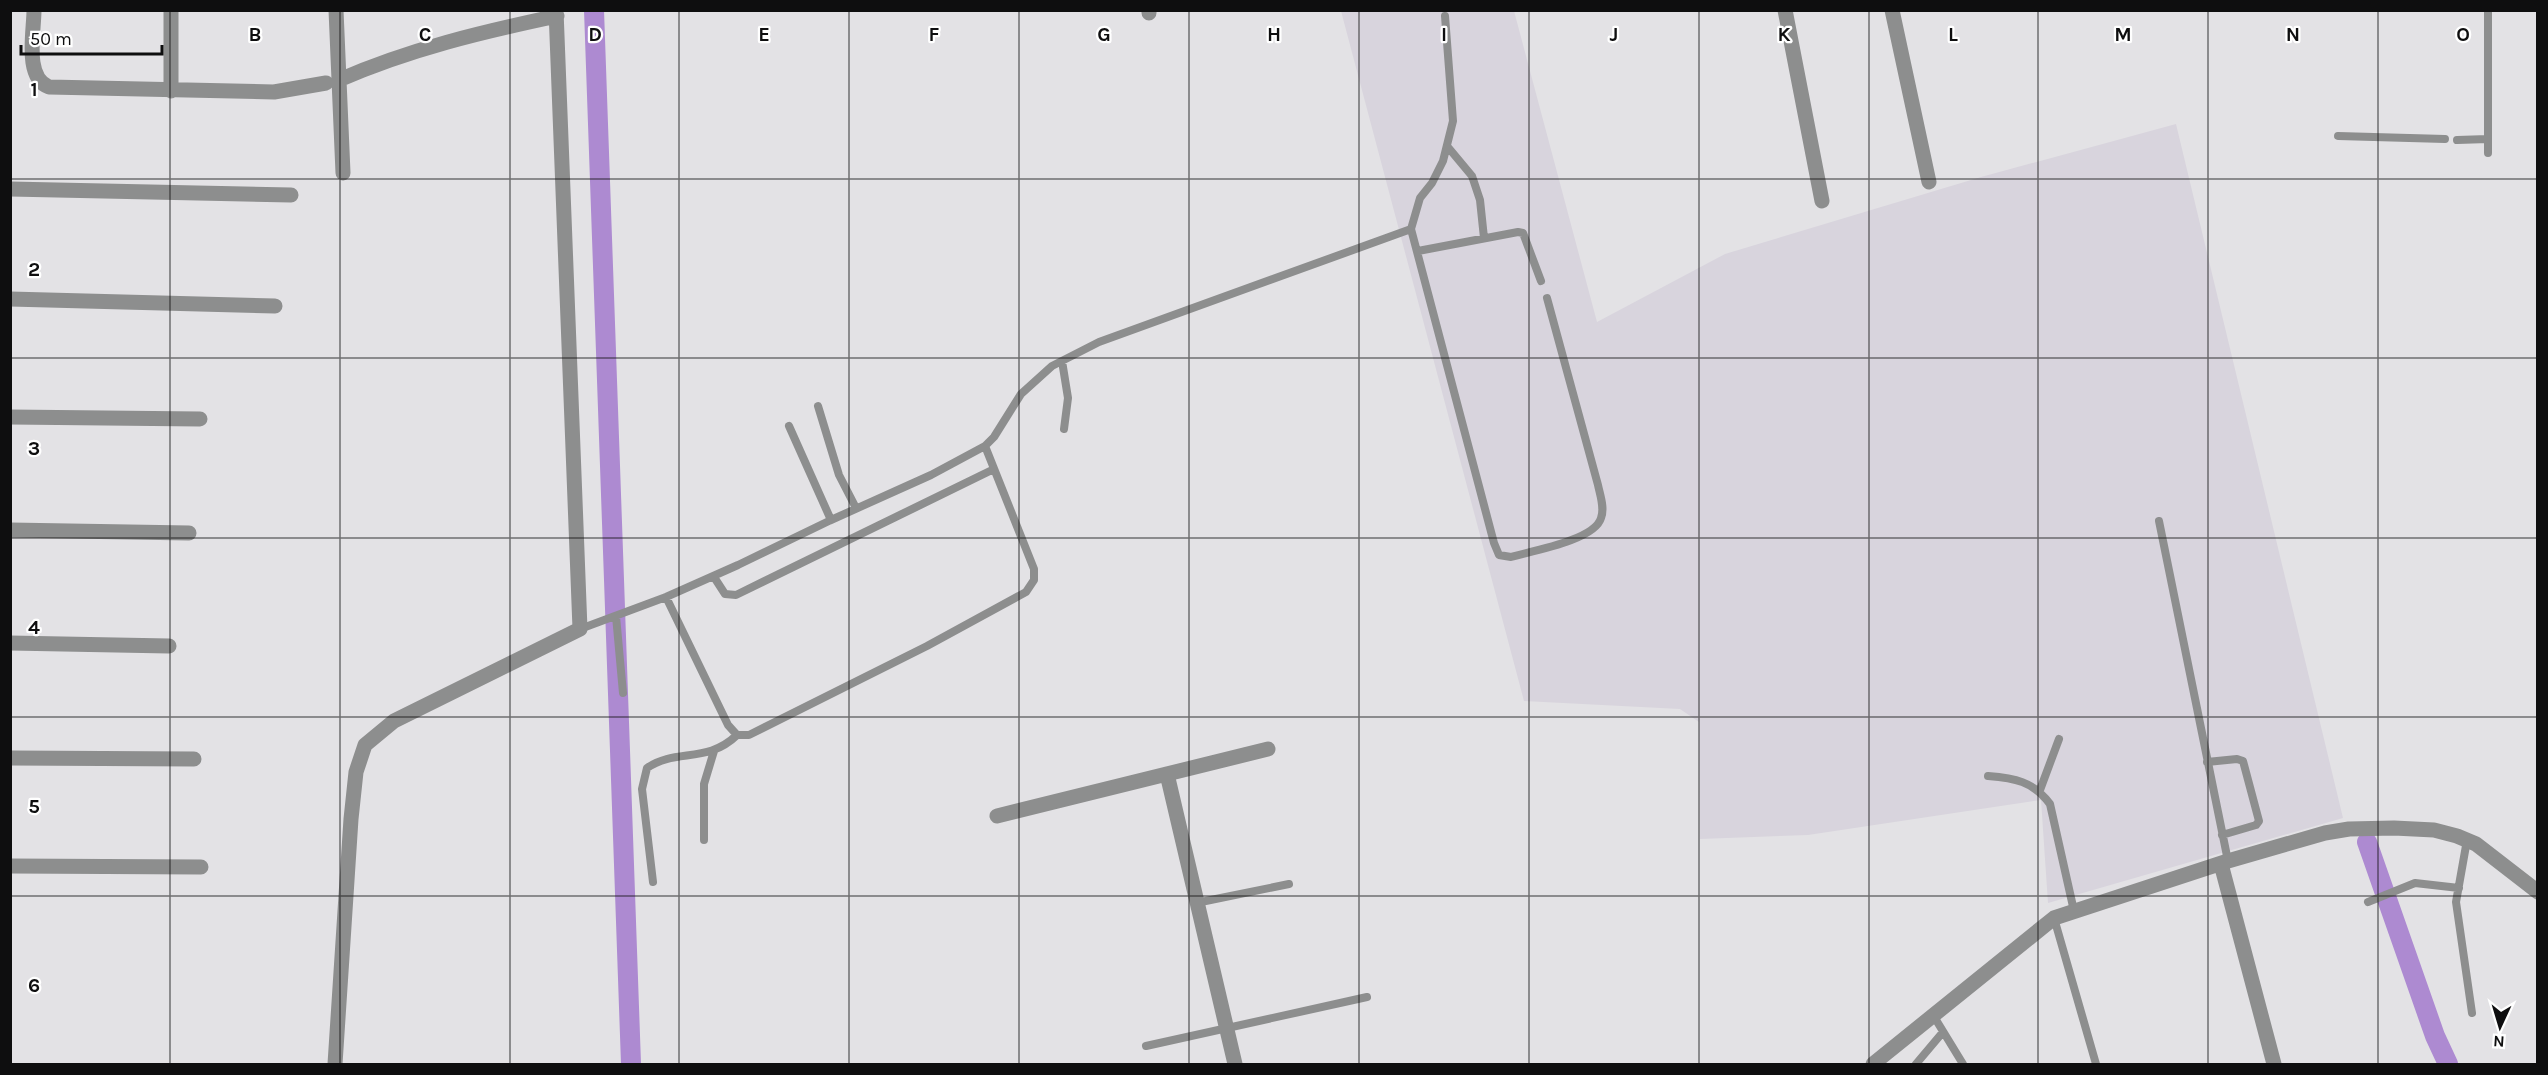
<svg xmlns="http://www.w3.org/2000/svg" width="2548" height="1075" font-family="Karla,sans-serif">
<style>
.built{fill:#d8d4dd}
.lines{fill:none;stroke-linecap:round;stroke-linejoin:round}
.canal{stroke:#ad8ad1;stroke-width:20}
.lane{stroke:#8d8e8e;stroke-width:8}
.street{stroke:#8d8e8e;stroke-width:15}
.grid{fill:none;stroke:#0e0e0f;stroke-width:1.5;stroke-opacity:0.55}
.grid-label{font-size:20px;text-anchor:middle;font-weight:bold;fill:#0e0e0f;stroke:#fff;stroke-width:4.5;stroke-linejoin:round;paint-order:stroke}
</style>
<rect width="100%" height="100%" fill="#e3e2e5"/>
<!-- built -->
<path class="built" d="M1341,11H1514L1597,322L1725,254L1981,177L2176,124L2343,818L2048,903L2041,800L1808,835L1700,839L1699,722L1680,709L1524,701Z"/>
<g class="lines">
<!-- canal -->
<path class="canal" d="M594,10L631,1064
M2367,842L2435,1036L2448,1064"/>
<!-- lane -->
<path class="lane" d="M2488,10V153
M1445,16L1453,121L1443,161L1432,183L1420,198L1411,229L1494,543L1499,555L1511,557C1532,551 1595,540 1601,518C1605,508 1600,495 1598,485L1547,298
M2338,136L2445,139
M2457,140L2488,139
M1447,146L1472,176L1480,200L1484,238
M1418,251L1518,232L1523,233L1541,281
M1062,361L1068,398L1064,429
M818,406L839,475L856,508
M789,426L831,520
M2159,521L2228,861
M714,577L725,594L736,595L994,469
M666,597L728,725L737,735H749L927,646L1026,592L1034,580V569L985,446
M616,616L623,693
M580,629L666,597L738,565L831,520L931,475L985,446L994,437L1021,394L1052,366L1099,342L1411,229
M2207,762L2237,759L2243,761L2259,821L2256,825L2222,835
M1988,776C2014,778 2033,781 2050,804L2074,911
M2040,790L2059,739
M704,840V784L714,751
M2467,840L2456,902L2472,1013
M653,882L642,789L647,768C676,748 707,764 737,735
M2368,902L2415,883L2459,888
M1196,903L1289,884
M2054,918L2096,1064
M1933,1015L1963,1064
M1146,1046L1367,997
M1916,1064L1943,1032"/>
<!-- street -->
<path class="street" d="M34,10C34,32 24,78 49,87L274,92L326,83
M171,10V91
M336,10L343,173
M1149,10V13
M1785,10L1822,201
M1892,10L1929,182
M339,80C410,49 482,32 557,16
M10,189L291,195
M10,299L275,306
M10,417L200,419
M10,530L189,533
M10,643L169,646
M10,758L194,759
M1167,774L1235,1064
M997,816L1268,749
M2221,864L2274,1064
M10,866L201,867
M335,1064L351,819L356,772L365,745L394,721L580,629L556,10
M1873,1064L2054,918L2228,861L2325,833L2349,829L2394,828L2434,830L2457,836L2476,844L2538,892"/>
</g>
<!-- grid -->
<path class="grid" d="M170,10V1064M340,10V1064M510,10V1064M679,10V1064M849,10V1064M1019,10V1064M1189,10V1064M1359,10V1064M1529,10V1064M1699,10V1064M1869,10V1064M2038,10V1064M2208,10V1064M2378,10V1064M10,179H2538M10,358H2538M10,538H2538M10,717H2538M10,896H2538"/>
<g class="grid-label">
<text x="255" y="41">B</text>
<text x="425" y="41">C</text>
<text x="595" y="41">D</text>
<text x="764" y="41">E</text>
<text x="934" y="41">F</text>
<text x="1104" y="41">G</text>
<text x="1274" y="41">H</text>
<text x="1444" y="41">I</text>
<text x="1614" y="41">J</text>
<text x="1784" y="41">K</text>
<text x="1953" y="41">L</text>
<text x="2123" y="41">M</text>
<text x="2293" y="41">N</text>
<text x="2463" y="41">O</text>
<text x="34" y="96">1</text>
<text x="34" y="276">2</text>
<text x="34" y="455">3</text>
<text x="34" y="634">4</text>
<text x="34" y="813">5</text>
<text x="34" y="992">6</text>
</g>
<!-- border -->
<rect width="2548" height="1075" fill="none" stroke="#0e0e0f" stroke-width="24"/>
<!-- north arrow -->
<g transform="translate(2500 1027) rotate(184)" stroke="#ffffff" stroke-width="4.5" paint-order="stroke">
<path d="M0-4.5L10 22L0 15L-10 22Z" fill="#0e0e0f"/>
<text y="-9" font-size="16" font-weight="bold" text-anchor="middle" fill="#0e0e0f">N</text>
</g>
<!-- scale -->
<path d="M21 45v9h141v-9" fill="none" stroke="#0e0e0f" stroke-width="3"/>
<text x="30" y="45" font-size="18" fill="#0e0e0f" stroke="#ffffff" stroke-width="4.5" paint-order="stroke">50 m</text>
</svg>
